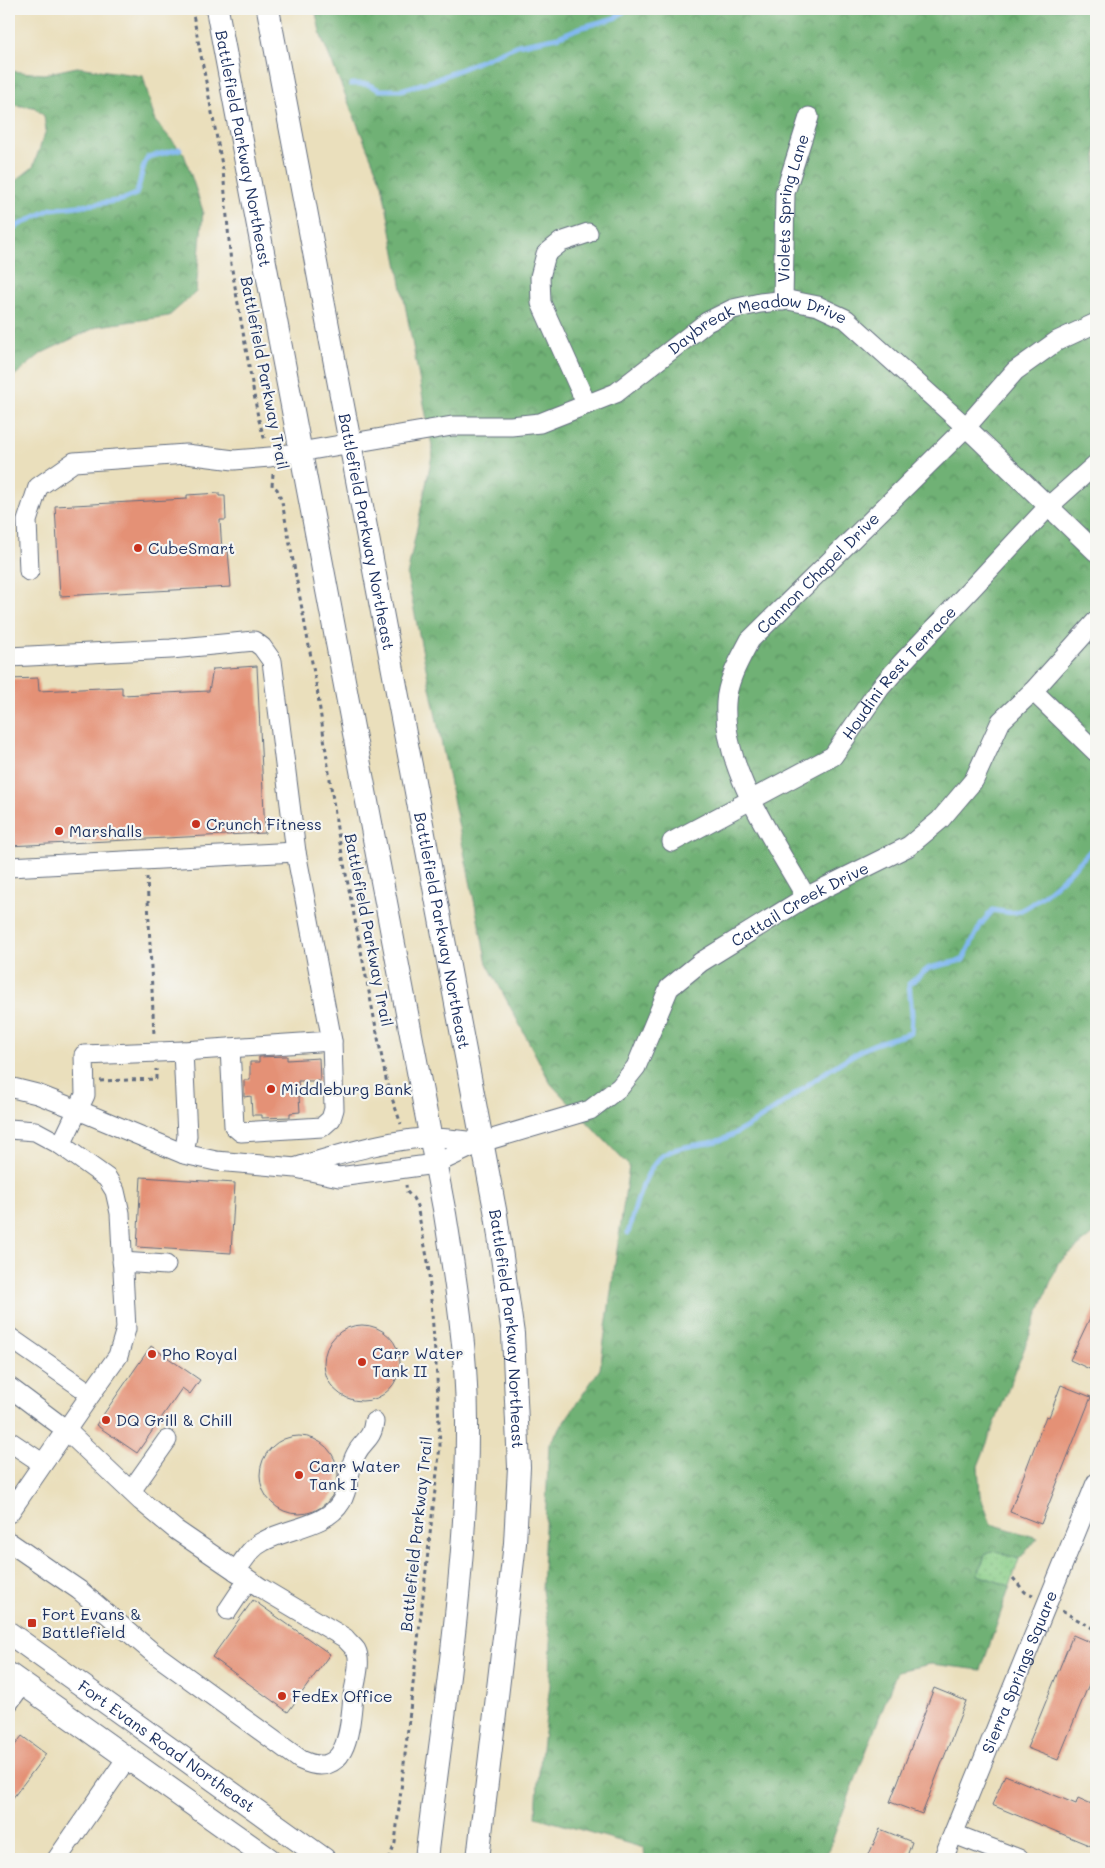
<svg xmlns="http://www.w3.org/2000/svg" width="1105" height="1868" font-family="Mali,sans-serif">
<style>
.green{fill:url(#green-dots);stroke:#527e73}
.forest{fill:url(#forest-crowns);stroke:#457069}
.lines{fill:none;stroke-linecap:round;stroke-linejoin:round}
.stream{stroke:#81b8f1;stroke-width:5}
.building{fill:#e49176}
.minor-casing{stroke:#636d7f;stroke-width:21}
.major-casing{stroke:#636d7f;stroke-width:24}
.path{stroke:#636d7f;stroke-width:3;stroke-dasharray:4 4;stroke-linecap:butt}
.minor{stroke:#fff;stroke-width:19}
.major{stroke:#fff;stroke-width:22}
.poi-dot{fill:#c8321e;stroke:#f6f6f2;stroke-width:2}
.labels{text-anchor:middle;stroke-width:4.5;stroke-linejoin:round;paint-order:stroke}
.street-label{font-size:16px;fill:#1b2f5e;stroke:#f6f6f2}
.poi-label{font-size:16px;fill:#1b2f5e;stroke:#f6f6f2;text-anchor:start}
</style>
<defs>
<pattern id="green-dots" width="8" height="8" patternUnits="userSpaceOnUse" patternTransform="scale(1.25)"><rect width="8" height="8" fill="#8ace88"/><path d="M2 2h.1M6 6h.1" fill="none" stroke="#76b178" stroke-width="1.8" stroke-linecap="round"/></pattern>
<pattern id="forest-crowns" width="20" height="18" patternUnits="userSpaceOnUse" patternTransform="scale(1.25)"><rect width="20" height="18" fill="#6fb174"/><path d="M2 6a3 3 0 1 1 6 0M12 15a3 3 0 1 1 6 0" fill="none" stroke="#5a9062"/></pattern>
</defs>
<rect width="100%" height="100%" fill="#f6f6f2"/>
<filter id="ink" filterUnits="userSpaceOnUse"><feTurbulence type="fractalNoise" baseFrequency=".02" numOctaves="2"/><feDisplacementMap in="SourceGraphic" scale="10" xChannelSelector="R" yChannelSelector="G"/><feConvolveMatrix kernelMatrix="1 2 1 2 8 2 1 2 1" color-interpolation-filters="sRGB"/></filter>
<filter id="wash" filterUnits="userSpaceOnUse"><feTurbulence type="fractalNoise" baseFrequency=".0096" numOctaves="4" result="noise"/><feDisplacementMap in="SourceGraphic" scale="20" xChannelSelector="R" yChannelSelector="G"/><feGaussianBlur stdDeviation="1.12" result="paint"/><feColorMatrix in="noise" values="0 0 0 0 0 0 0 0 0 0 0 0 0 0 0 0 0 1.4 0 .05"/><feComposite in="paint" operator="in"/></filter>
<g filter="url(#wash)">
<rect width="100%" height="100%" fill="#eadfbc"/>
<!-- green -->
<path class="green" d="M994,1551L1019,1559L1010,1586L978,1575L985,1555Z"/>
<!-- forest -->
<path class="forest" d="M315,9H1096V1232L1058,1263L978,1466L980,1495L991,1524L1038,1538L1019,1559L994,1551L985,1555L978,1575L1010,1586L981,1670L931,1664L897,1671L825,1859H645L644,1848L536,1817L538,1781L550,1684L551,1642L542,1590L549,1444L600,1369L629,1166L551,1084L487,963L407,576L433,451L382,184L321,36Z
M77,67L143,76L155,121L184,154L203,211L196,292L169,316L99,326L42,353L9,380V186L33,167L46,130L44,116L34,107L9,105V71L44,74Z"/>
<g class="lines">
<!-- stream -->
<path class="stream" d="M686,9L697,11L714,9
M351,84H367L380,90H401L435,80L518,45L558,37L579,28L615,18L627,9
M9,230L51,209L96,204L122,200L136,194C142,180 140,170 148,157L180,149
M628,1233C635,1210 640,1182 656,1162C672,1142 705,1148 726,1138C777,1114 817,1072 868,1047C881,1041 897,1037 911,1033L912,1014L909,984L929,968L963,960L981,924L993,910C999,911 1010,914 1016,912C1037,906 1082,861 1096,844"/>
</g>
<g id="blocks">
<!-- building -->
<path class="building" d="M219,493V496H225L226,520H220L222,551L228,550L231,587L60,596L55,506L187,499V495Z
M257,666L265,833L9,846V679L38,678L39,691L122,687V695L209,691L213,669Z
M287,1056V1060L319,1058L320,1081H298L300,1112L290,1113V1117L262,1118V1115H252L251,1096L244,1097V1080H250V1062H259V1057Z
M141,1177L235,1183L231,1253L137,1247Z
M1096,1305V1372L1070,1360Z
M324 1363a38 38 0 1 1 76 0a38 38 0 1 1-76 0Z
M151,1346L200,1380L190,1394L182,1388L137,1453L96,1425Z
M1061,1385L1091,1397L1041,1524L1010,1512L1046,1416L1049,1417Z
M260 1475a39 39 0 1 1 78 0a39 39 0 1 1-78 0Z
M253,1600L330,1654L288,1712L212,1657Z
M1073,1635L1096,1645V1667L1058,1760L1027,1748Z
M934,1688L966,1701L922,1814L890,1802Z
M22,1736L46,1754L9,1803V1753Z
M1005,1775L1076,1804L1078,1798L1096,1806V1848L992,1805Z
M880,1829L912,1842L906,1859H867Z"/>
</g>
</g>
<g filter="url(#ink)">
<use href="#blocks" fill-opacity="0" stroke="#636d7f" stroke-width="1"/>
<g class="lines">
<defs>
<g id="minor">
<path id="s1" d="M783,301L785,193L809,117"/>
<path d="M586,403L541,303L540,277L546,254L561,242L588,233"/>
<path id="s2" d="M29,571L27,521L38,487L74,462L186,454L234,460L270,457L452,426H511L540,423L616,393L707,322L733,309L760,303L788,300L818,306L846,319L966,427L1096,552"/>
<path d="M9,657L171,649L254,641L262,647L272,661L296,852L332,1041L183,1051L187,1136L184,1154"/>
<path d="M1033,691L1096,752"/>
<path id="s3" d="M672,842L833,756L880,688L901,664L1049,506L1096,464"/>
<path d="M9,867L296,852"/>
<path id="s4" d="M806,897C775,842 722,768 726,703C727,681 740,659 750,640L966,427L1015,371L1057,341L1096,323"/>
<path d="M230,1048L234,1126L241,1132L322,1127L331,1119L334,1109L332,1041"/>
<path id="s5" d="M9,1087L37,1094L78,1110L184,1154L216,1161L296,1168L339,1177L435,1164L482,1142L590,1110L620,1087L636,1067L669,988L701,962L806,897L909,846L940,820L974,780L1001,721L1033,691L1096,621"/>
<path d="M9,1129L35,1131L61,1145L107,1178L115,1191L120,1213L126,1329L118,1356L91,1394L9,1337"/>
<path d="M61,1145L85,1095L84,1055L183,1051"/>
<path d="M297,1167C334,1156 392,1138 431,1138C447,1138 464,1141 481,1142"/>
<path d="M122,1262L166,1265"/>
<path d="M9,1387L65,1429L141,1501L176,1530L261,1588L345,1638C348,1642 353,1646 356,1650C362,1661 355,1683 353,1696C350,1727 348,1782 301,1760L151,1651L79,1590L9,1542"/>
<path d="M9,1441L42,1463"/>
<path d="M131,1491L167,1440"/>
<path d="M9,1513L91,1394"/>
<path d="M236,1571C244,1560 251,1547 264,1541C288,1528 327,1526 341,1502C350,1487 348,1468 356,1454C363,1440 372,1440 374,1422"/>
<path d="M228,1610L248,1580"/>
<path d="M9,1702L22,1684"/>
<path d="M954,1834L1019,1859"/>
<path d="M57,1859L127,1758"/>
<path id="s6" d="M943,1859L1096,1483"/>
</g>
<g id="major">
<path id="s7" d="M217,9L445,1214C456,1283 467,1352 467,1421C468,1568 443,1714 426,1859"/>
<path id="s8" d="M268,9L496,1215L513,1334L519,1467L515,1543L478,1859"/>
<path id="s9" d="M9,1633L324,1859"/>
<path d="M9,1674L269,1859"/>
</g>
</defs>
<!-- minor casing -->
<use href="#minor" class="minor-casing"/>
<!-- major casing -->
<use href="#major" class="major-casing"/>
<!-- path -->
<path class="path" d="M192,9L223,170L231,264L258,417L265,441
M273,474L272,486L277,489L282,502L317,689L337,828L387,1084L401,1124
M147,877L154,1035
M100,1081L156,1079V1069
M1013,1578L1025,1592L1033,1595
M1062,1611L1096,1630
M389,1859L395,1843L440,1446L437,1378L428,1262L417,1206L413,1198L407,1192L406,1185"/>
<!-- minor -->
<use href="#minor" class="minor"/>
<!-- major -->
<use href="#major" class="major"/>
</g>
</g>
<!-- markers -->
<g class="poi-dot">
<circle cx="138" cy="548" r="5"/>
<circle cx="196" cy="824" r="5"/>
<circle cx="59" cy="831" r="5"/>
<circle cx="271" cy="1089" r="5"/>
<circle cx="152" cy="1354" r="5"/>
<circle cx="362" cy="1362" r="5"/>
<circle cx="106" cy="1420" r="5"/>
<circle cx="299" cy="1475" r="5"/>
<rect x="27" y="1618" width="10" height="10" rx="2.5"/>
<circle cx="282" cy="1696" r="5"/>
</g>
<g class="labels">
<!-- street labels -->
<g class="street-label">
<text dy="6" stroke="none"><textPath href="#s7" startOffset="142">Battlefield Parkway Northeast</textPath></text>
<text dy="6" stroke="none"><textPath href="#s1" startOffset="94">Violets Spring Lane</textPath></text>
<text dy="6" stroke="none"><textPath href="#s2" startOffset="846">Daybreak Meadow Drive</textPath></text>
<text transform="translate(265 373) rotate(79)" y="6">Battlefield Parkway Trail</text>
<text dy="6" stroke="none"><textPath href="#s8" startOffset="532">Battlefield Parkway Northeast</textPath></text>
<text dy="6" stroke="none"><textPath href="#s4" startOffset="376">Cannon Chapel Drive</textPath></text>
<text dy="6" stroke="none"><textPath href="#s3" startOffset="289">Houdini Rest Terrace</textPath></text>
<text dy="6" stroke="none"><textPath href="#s5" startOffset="911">Cattail Creek Drive</textPath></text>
<text transform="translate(369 930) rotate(79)" y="6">Battlefield Parkway Trail</text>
<text dy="6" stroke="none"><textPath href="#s8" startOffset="938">Battlefield Parkway Northeast</textPath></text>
<text dy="6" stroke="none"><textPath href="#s8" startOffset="1342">Battlefield Parkway Northeast</textPath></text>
<text transform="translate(416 1534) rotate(-84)" y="6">Battlefield Parkway Trail</text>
<text dy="6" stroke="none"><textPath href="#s6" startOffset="202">Sierra Springs Square</textPath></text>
<text dy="6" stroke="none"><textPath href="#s9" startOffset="194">Fort Evans Road Northeast</textPath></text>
</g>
<!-- poi labels -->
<g class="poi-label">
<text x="148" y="554">CubeSmart</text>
<text x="206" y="830">Crunch Fitness</text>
<text x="69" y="837">Marshalls</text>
<text x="281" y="1095">Middleburg Bank</text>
<text x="372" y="1359">Carr Water<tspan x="372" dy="18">Tank II</tspan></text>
<text x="162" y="1360">Pho Royal</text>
<text x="116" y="1426">DQ Grill &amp; Chill</text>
<text x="309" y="1472">Carr Water<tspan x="309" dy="18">Tank I</tspan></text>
<text x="42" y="1620">Fort Evans &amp;<tspan x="42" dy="18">Battlefield</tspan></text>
<text x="292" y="1702">FedEx Office</text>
</g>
</g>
<!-- margin -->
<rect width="1105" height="1868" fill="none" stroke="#f6f6f2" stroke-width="30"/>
</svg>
